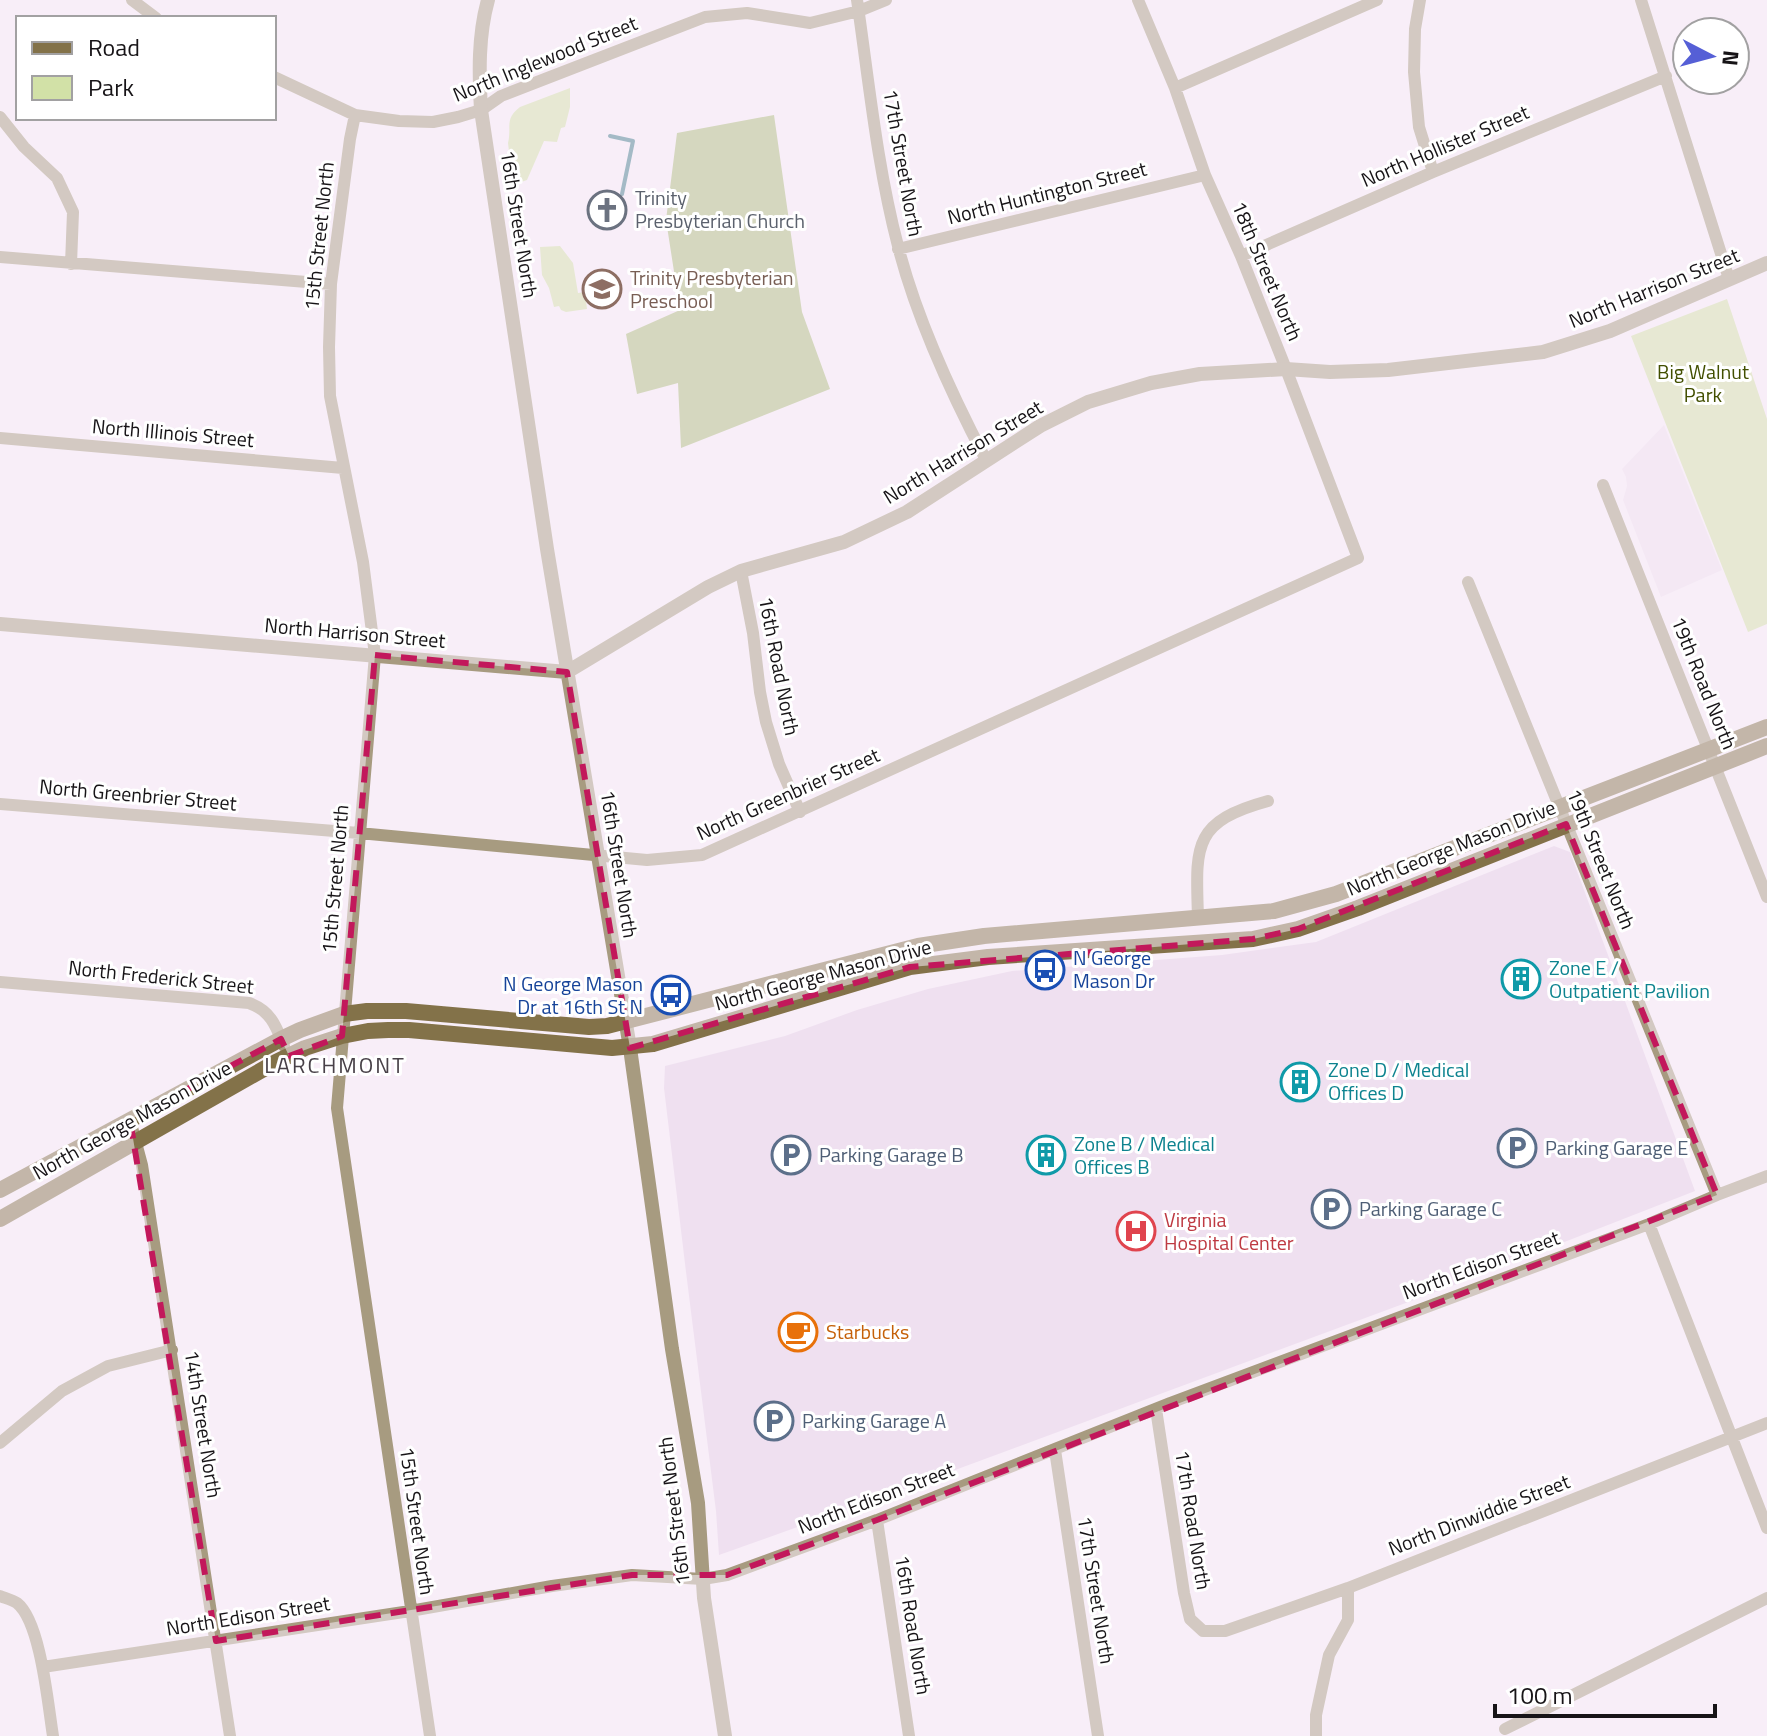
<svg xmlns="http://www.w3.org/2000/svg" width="1767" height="1736" font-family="'Titillium Web',sans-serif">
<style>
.built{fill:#efe0f0}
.green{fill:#d2e1a7}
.forest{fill:#abbb7a}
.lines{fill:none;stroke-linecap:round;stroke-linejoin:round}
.stream{stroke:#3e7a8b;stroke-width:4}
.minor{stroke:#a79b80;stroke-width:12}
.tertiary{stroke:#a79b80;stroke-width:14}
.secondary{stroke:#837249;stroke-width:16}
.marked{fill:none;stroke:#c2185b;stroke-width:6;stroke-dasharray:16 10;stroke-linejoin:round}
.labels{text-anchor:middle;stroke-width:6;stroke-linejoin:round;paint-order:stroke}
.street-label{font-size:20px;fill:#171417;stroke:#fff}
.worship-label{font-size:20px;fill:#5b616d;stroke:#fff;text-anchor:start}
.education-label{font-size:20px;fill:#785e54;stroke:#fff;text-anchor:start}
.park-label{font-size:20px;fill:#424f00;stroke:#fff}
.transit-label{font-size:20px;fill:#164399;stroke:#fff;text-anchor:start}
.culture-label{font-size:20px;fill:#0d838f;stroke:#fff;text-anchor:start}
.service-label{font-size:20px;fill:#4e5e75;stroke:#fff;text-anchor:start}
.health-label{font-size:20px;fill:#be3a42;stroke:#fff;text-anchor:start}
.food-label{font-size:20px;fill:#c56008;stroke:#fff;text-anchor:start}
.neighbourhood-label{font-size:22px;letter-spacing:2px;fill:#484148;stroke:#fff}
</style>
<rect width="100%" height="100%" fill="#f8eef8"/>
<!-- built -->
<path class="built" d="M1664,425L1722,570L1661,597L1623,500L1627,486L1626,477L1622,469Z
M1554,846L1570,852L1695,1191L1457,1284L901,1490L719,1555L716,1511L686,1272L664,1088L665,1066L785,1036L857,1010L928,989L1012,971L1222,955L1316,942Z"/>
<!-- green -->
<path class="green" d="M570,88V107L565,127L561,128L557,142L544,141L527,180L513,185L508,143C512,127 504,119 520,107Z
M560,246L573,263L578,293L585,292L587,309L566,312L561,310L559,306L554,307L549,288L542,275L540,247Z
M1727,299L1767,419V624L1748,632L1631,336Z"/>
<!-- forest -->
<path class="forest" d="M774,115L802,312L830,389L681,448L678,383L637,394L626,334L680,310L666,220L677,133Z"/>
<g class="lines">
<!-- stream -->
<path class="stream" d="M610,136L633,141L622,194"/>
<!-- minor -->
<path class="minor" d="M132,0L156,18
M857,0C869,82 877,166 898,246C916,317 952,395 986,460
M1420,0L1415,29L1414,72L1419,127L1433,172
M1641,0L1729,279
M274,77L355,115L399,121L433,122L458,117L481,110L501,96L705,17L747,13L810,23L859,11L886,0
M1175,88L1377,0
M355,115L350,139L331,284L329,347L330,396L363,562L375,655L337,1108L430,1736
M0,117L24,147L57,178L73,212L71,264
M898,249L1205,175
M1241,256L1433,172L1666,76
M0,257L331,284
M0,438L343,468
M1603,485L1767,897
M741,571L753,633L760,692L766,722L779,764L800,812
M1468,582L1717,1195
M0,804L359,833L647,860L702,855L1358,558L1286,369L1241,256L1205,175L1175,88L1138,0
M1198,918C1196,847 1191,822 1268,801
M0,982L249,1003C271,1011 276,1026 284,1046
M130,1120L142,1165L230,1736
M1649,1224L1767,1528
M1156,1409L1184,1593L1190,1619L1203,1631H1225L1348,1588L1767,1423
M0,1443L62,1391L108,1366L172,1350
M1055,1450L1098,1736
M877,1520L909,1736
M0,1596C5,1598 13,1600 17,1603C41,1622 48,1706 53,1736
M43,1667L410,1611L552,1586L632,1575L703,1579L727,1575L877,1520L1170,1403L1649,1224L1717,1195L1767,1176
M1505,1729L1767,1598
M1316,1736V1715L1329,1655L1348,1620V1588"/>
<!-- tertiary -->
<path class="tertiary" d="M488,0C478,36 479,73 481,110L547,549L630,1048L672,1349L698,1503L704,1598L725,1736
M0,624L567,672L708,587L741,571L844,542L907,512L1040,426L1088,402L1151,383L1200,374L1286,369L1330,372L1388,370L1543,352L1610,331L1767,263"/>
<!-- secondary -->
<path class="secondary" d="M0,1190L281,1039L300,1030L344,1014L367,1011H406L589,1027L607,1026L918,946L984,936L1274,911L1336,894L1767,727
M0,1219L276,1062L305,1048L342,1036L368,1031L388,1030H409L612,1048L653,1044L910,967L988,957L1253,939L1298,929L1358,908L1767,746"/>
</g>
<!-- marked area -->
<path d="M0 0H1767V1736H0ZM375,655L567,672L630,1048L910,967L1253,939L1298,929L1566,824L1717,1195L877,1520L727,1575H632L216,1641L130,1120L281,1039L289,1056L342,1036Z" fill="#f8eef8" fill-opacity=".55" fill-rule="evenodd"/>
<path class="marked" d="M375,655L567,672L630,1048L910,967L1253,939L1298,929L1566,824L1717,1195L877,1520L727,1575H632L216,1641L130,1120L281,1039L289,1056L342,1036Z"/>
<!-- icons -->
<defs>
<symbol id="church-ring" viewBox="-11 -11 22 22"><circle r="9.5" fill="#fff" stroke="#6b7280" stroke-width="1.5"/><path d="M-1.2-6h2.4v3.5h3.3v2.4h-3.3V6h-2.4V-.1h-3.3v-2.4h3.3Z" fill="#6b7280"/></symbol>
<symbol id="school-ring" viewBox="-11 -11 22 22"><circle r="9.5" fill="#fff" stroke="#8d6e63" stroke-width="1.5"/><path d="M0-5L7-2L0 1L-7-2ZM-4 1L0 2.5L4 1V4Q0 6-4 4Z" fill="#8d6e63"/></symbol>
<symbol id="bus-ring" viewBox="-11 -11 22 22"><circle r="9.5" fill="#fff" stroke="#1a4fb4" stroke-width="1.5"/><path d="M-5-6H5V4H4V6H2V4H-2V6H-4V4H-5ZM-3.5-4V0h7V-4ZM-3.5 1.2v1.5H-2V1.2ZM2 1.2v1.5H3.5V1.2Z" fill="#1a4fb4"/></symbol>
<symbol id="building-ring" viewBox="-11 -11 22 22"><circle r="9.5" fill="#fff" stroke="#0f9aa8" stroke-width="1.5"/><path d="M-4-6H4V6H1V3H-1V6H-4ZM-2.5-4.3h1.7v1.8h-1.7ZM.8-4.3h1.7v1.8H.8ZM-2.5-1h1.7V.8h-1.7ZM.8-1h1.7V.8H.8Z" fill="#0f9aa8"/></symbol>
<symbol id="parking-ring" viewBox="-11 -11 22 22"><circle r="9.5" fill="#fff" stroke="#5c6f8a" stroke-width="1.5"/><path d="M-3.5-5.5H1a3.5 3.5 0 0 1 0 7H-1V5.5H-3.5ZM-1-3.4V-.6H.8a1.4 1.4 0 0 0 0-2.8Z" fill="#5c6f8a"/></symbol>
<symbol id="hospital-ring" viewBox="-11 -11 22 22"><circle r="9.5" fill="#fff" stroke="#e0444e" stroke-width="1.5"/><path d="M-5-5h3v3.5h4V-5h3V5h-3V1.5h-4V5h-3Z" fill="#e0444e"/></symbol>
<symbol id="cafe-ring" viewBox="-11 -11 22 22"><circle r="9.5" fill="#fff" stroke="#e8710a" stroke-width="1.5"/><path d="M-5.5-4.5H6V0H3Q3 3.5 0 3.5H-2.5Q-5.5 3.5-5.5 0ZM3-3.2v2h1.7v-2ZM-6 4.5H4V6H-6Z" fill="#e8710a"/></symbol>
</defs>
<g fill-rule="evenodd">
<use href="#church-ring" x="585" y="188" width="44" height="44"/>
<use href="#school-ring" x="580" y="267" width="44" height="44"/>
<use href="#bus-ring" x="1023" y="948" width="44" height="44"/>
<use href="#building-ring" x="1499" y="957" width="44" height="44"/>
<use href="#bus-ring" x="649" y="973" width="44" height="44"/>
<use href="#building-ring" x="1278" y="1060" width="44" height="44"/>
<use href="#parking-ring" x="1495" y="1126" width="44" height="44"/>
<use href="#parking-ring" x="769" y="1133" width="44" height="44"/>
<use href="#building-ring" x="1024" y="1133" width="44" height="44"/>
<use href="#parking-ring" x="1309" y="1187" width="44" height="44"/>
<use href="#hospital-ring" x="1114" y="1209" width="44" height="44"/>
<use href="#cafe-ring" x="776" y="1310" width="44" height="44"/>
<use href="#parking-ring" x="752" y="1399" width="44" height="44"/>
</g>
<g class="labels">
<!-- street labels -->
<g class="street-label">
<text transform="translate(545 59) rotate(-22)" y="7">North Inglewood Street</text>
<text transform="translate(1445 146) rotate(-23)" y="7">North Hollister Street</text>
<text transform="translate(903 163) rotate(80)" y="7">17th Street North</text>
<text transform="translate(1047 193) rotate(-14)" y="7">North Huntington Street</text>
<text transform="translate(519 224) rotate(81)" y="7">16th Street North</text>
<text transform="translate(319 236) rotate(-84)" y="7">15th Street North</text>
<text transform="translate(1267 271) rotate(67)" y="7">18th Street North</text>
<text transform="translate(1654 288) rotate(-22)" y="7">North Harrison Street</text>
<text transform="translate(173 433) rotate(5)" y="7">North Illinois Street</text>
<text transform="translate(963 452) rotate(-31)" y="7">North Harrison Street</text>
<text transform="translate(355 633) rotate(5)" y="7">North Harrison Street</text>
<text transform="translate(779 666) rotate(79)" y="7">16th Road North</text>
<text transform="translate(1704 683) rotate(68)" y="7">19th Road North</text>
<text transform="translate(788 794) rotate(-24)" y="7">North Greenbrier Street</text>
<text transform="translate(138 795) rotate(5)" y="7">North Greenbrier Street</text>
<text transform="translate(1451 848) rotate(-22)" y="7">North George Mason Drive</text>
<text transform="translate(1601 859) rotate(68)" y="7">19th Street North</text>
<text transform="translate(619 864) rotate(81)" y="7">16th Street North</text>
<text transform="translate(335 879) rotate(-85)" y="7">15th Street North</text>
<text transform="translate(823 975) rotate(-15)" y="7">North George Mason Drive</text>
<text transform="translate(161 977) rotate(6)" y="7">North Frederick Street</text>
<text transform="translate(132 1120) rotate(-29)" y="7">North George Mason Drive</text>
<text transform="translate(1481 1265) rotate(-20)" y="7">North Edison Street</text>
<text transform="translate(203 1424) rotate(81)" y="7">14th Street North</text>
<text transform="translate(876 1498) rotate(-21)" y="7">North Edison Street</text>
<text transform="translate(674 1511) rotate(-97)" y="7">16th Street North</text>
<text transform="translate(1479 1515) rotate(-21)" y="7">North Dinwiddie Street</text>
<text transform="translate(1193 1520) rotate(81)" y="7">17th Road North</text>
<text transform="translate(417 1521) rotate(82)" y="7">15th Street North</text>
<text transform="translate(1096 1590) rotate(81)" y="7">17th Street North</text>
<text transform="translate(248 1616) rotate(-9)" y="7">North Edison Street</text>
<text transform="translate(913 1625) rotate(81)" y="7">16th Road North</text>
</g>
<!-- worship labels -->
<g class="worship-label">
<text x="635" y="205">Trinity<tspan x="635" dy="23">Presbyterian Church</tspan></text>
</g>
<!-- education labels -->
<g class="education-label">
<text x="630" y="285">Trinity Presbyterian<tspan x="630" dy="23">Preschool</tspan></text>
</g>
<!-- park labels -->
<g class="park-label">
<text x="1703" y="379">Big Walnut<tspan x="1703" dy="23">Park</tspan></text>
</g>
<!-- transit labels -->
<g class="transit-label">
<text x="1073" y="965">N George<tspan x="1073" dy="23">Mason Dr</tspan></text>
<text x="643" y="991" text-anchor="end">N George Mason<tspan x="643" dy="23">Dr at 16th St N</tspan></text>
</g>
<!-- culture labels -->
<g class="culture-label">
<text x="1549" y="975">Zone E /<tspan x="1549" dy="23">Outpatient Pavilion</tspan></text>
<text x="1328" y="1077">Zone D / Medical<tspan x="1328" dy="23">Offices D</tspan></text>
<text x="1074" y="1151">Zone B / Medical<tspan x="1074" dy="23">Offices B</tspan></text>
</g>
<!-- service labels -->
<g class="service-label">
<text x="1545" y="1155">Parking Garage E</text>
<text x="819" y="1162">Parking Garage B</text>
<text x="1359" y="1216">Parking Garage C</text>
<text x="802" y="1428">Parking Garage A</text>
</g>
<!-- health labels -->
<g class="health-label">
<text x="1164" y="1227">Virginia<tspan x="1164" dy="23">Hospital Center</tspan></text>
</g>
<!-- food labels -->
<g class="food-label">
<text x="826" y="1339">Starbucks</text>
</g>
<!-- neighbourhood labels -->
<g class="neighbourhood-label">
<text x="335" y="1073">LARCHMONT</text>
</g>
</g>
<!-- legend -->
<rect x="16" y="16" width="260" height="104" fill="#ffffff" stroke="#a2a1a2" stroke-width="2"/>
<rect x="32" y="42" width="40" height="12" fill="#837249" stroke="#a2a1a2" stroke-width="2"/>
<text x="88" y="56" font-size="24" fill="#171417">Road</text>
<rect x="32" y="76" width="40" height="24" fill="#d2e1a7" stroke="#a2a1a2" stroke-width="2"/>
<text x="88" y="96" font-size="24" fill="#171417">Park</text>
<!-- north arrow -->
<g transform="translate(1711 56) rotate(96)"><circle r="38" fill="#ffffff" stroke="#a2a1a2" stroke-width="2"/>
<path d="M0-6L14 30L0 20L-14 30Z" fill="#555fd6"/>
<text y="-12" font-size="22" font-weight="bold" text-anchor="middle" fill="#171417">N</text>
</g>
<!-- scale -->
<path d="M1495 1704v12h220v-12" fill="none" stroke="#171417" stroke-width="4"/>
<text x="1507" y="1704" font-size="24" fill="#171417" stroke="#ffffff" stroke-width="6" paint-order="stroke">100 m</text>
</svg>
